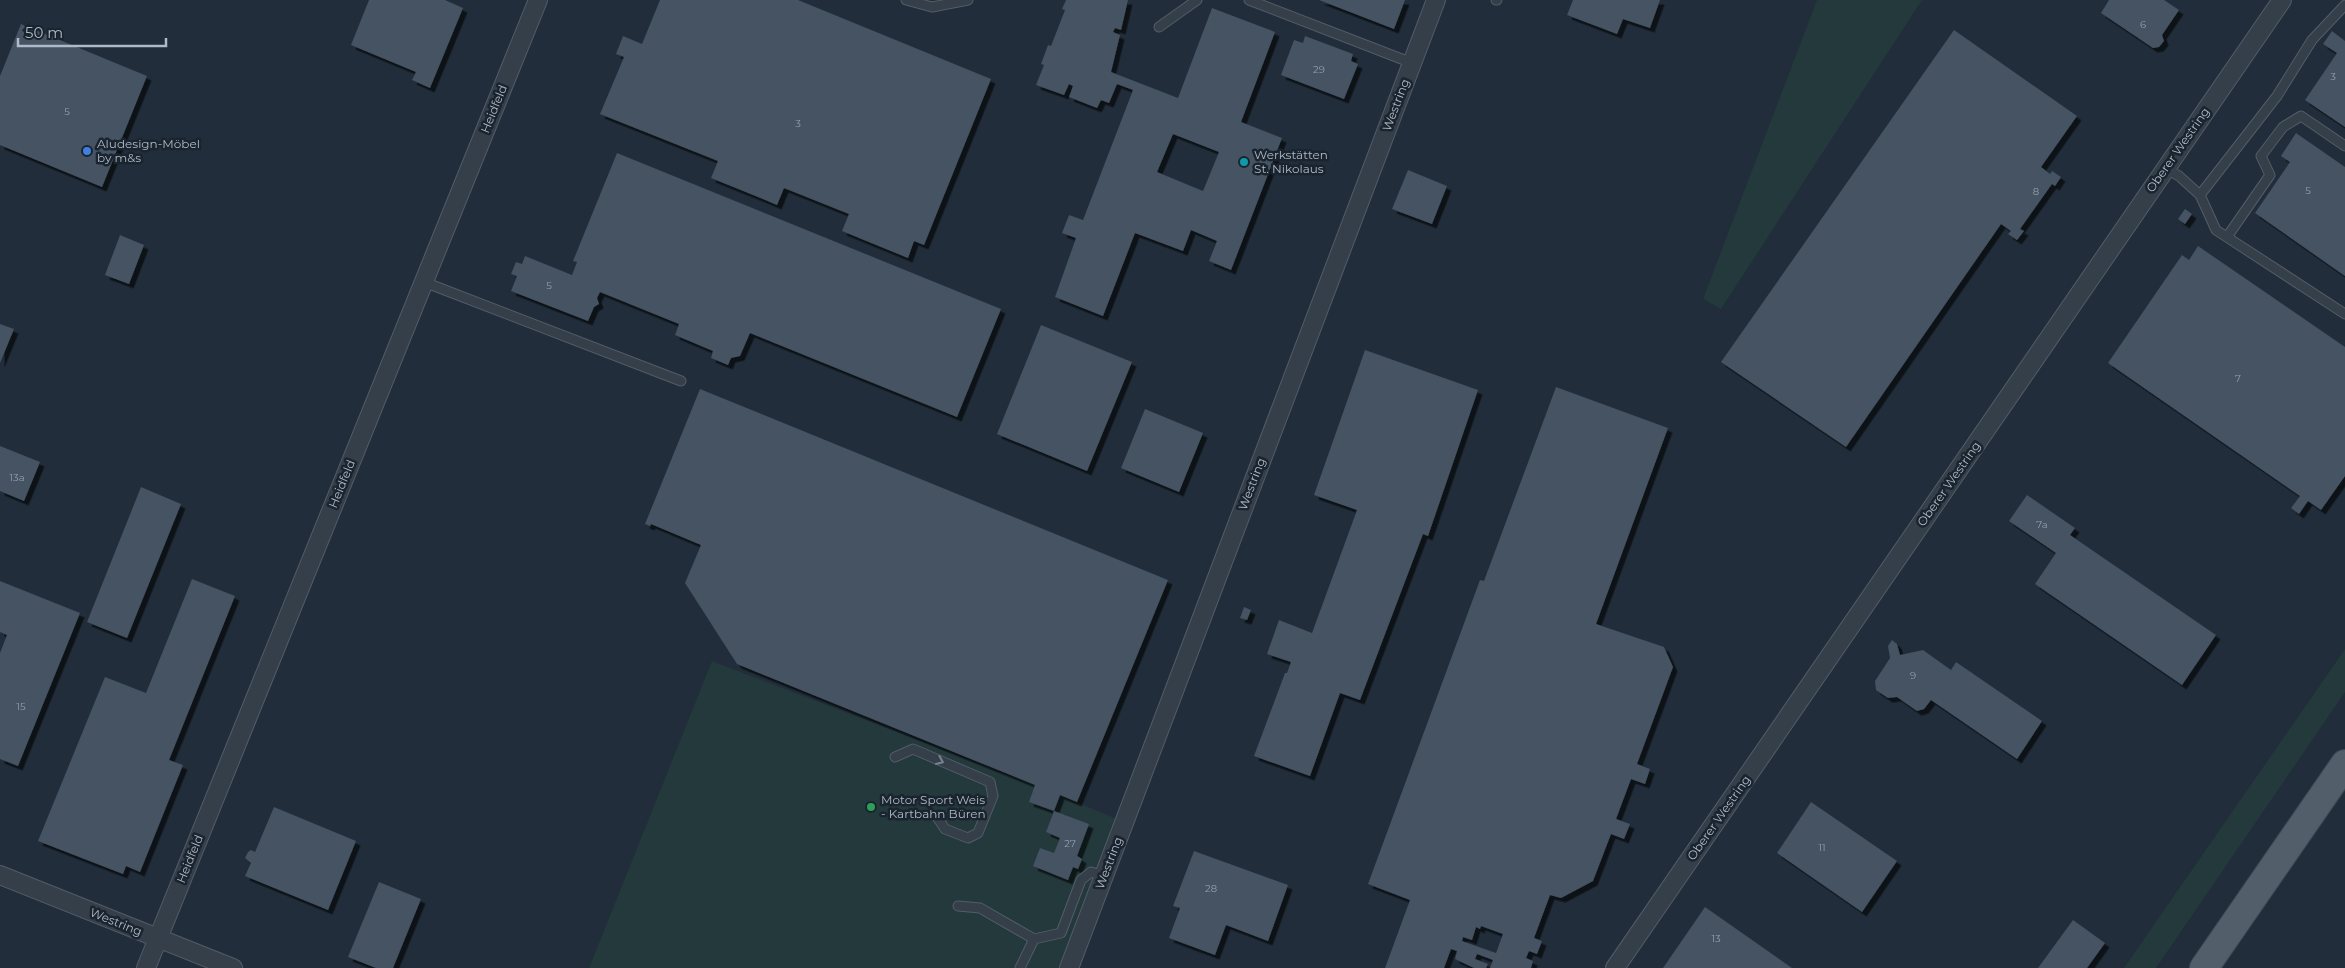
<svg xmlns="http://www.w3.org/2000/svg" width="2345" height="968" font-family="Montserrat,sans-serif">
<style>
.green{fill:#23393b}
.building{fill:#445262;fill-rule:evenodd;filter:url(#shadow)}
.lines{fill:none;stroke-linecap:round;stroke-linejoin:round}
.lane-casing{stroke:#535c68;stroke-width:11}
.street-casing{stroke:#535c68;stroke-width:20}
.primary-casing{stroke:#3e4854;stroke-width:30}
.lane{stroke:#353f4a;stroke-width:9}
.street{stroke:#353f4a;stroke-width:18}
.primary{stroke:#535e6b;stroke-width:28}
.oneway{stroke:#79828f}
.shop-dot{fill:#3f7fe0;stroke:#1a242f;stroke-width:2}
.culture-dot{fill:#0f9aa8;stroke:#1a242f;stroke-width:2}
.leisure-dot{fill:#2e9e5b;stroke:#1a242f;stroke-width:2}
.labels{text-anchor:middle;stroke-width:5;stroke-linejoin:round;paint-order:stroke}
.number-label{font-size:10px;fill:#959fae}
.street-label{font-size:12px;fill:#b0b9c7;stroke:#1a242f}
.poi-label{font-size:12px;fill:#b0b9c7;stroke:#1a242f;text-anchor:start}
</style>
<defs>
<filter id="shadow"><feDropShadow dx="4.5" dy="4.5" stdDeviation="0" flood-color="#0009"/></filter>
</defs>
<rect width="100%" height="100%" fill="#212d3a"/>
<!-- green -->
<path class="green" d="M1817,0H1922L1721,309L1703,299Z
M2345,649V692L2156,968H2124Z
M712,661L1035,785L1117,819L1059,968H589Z"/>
<!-- building -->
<path class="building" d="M369,0H445L463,8L430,88L412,80L416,72L351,45Z
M660,0H798L991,79L924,245L914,241L908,258L842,231L849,214L784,188L777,205L763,199L711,178L718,161L600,114L624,57L616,54L623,36L642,44Z
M1066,0H1128L1121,30L1115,28L1113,32L1120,35L1111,72L1178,98L1212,8L1275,32L1241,122L1282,138L1231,270L1209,261L1217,241L1191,230L1183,251L1135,233L1103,316L1055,297L1076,238L1062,233L1069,215L1083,220L1133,90L1117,84L1109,103L1101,100L1097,108L1069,97L1073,86L1069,84L1064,95L1036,85L1044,65L1041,64L1048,45L1051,46L1065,10L1062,9ZM1173,134L1219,152L1203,191L1157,172Z
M1319,0H1405L1394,29Z
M1573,0H1660L1650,28L1623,19L1617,34L1567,15Z
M2109,0H2164L2179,10L2162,35L2164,41L2159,47L2153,48L2101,13Z
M21,24L147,76L102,187L0,145V76Z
M1954,30L2077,116L2041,167L2050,174L2052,171L2061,177L2055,186L2052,184L2020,229L2024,231L2017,240L2008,234L2011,231L2001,224L1846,447L1721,362Z
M2332,31L2345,41V127L2305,100L2337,53L2323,44Z
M1305,36L1353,54L1351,61L1358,64L1344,99L1281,75L1294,40L1303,43Z
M2296,133L2345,167V276L2255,213L2290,162L2281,156Z
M617,153L1001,309L957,417L750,333L740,356L731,358L728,365L711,358L713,351L675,335L679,324L600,292L597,298L599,304L594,307L588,321L511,291L517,276L511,274L516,262L522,264L525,256L572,275L577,262L573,261Z
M1408,170L1447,186L1432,224L1392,209Z
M2185,209L2192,214L2185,224L2178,219Z
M120,235L144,245L129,284L105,275Z
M2198,246L2345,347V476L2321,510L2308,501L2299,514L2291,508L2300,496L2108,363L2182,255L2189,260Z
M0,324L14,329L0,363Z
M1041,325L1132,362L1087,471L997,434Z
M1365,350L1478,390L1428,536L1423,534L1360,700L1340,693L1310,776L1254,756L1285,673H1287L1291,662L1267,654L1279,620L1312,633L1357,510L1314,495Z
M1556,387L1668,428L1596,624L1664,647L1673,667L1637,764L1650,769L1645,784L1631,779L1616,819L1630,824L1624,839L1611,834L1593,881L1561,898L1550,895L1534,938L1542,941L1537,954L1529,951L1526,958L1533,961L1531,968H1490L1493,960L1477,954L1475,959L1488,964L1486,968H1474L1455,959L1457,951L1451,949L1444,968H1385L1410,900L1368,884L1480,580L1484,581ZM1481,926L1503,934L1496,953L1462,941L1463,937L1472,940L1476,927L1480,929Z
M700,389L1168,580L1077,802L1060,795L1054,811L1089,824L1077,856L1082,859L1078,869L1073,867L1068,880L1033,866L1040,848L1054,853L1060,838L1046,832L1054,811L1029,802L1035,785L737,664L685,583L701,545L651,524L650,526L645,524Z
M1145,409L1203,433L1179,492L1121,468Z
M0,446L40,462L24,501L0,491Z
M141,487L181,504L127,638L87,622Z
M2027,495L2075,528L2070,535L2216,635L2182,685L2035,584L2056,553L2009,521Z
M192,579L235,596L169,760L183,765L140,872L126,866L123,874L38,841L105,677L146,693Z
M0,581L80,613L18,766L0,759V653L7,635L0,632Z
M1244,607L1251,610L1247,620L1240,618Z
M1892,640L1897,644L1900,655L1923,650L1951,670L1956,662L2042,721L2017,759L1931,700L1924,709L1917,711L1897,697L1888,698L1876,690L1875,681L1890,658L1888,646Z
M1811,802L1897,861L1862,912L1777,853Z
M274,807L356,841L328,910L245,876L251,863L245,858L248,852L251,850L255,852Z
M1194,851L1288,885L1268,941L1226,925L1215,955L1169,938L1180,908L1173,906Z
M379,882L421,899L393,968H376L348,957Z
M1705,907L1792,968H1663Z
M2073,920L2105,943L2087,968H2038Z"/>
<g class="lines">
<defs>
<path id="lane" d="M906,0L932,7L968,0
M1249,0L1412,63
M1496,0H1497
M1159,27L1197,0
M2165,168L2179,176L2200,195L2277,96L2312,40L2345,5
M2200,195L2216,230L2345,314
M2227,237L2270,175L2261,156L2283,127L2301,116L2345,146
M424,282L681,381
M895,757L913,749L990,782L993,796L978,833L968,838L945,829L937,817
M958,906L980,908L1034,939L1061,933L1081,880L1091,872L1104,876
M1020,968L1034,939"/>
<path id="street" d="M0,875L233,968
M146,968L538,0
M1069,968L1436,0
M1615,968L2282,0"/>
<path id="primary" d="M2204,968L2345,764"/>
</defs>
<!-- lane casing -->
<use href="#lane" class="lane-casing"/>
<!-- street casing -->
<use href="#street" class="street-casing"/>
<!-- primary casing -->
<use href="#primary" class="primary-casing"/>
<!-- lane -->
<use href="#lane" class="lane"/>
<!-- street -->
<use href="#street" class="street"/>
<!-- primary -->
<use href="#primary" class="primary"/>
</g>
<!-- one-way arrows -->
<defs><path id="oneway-chevron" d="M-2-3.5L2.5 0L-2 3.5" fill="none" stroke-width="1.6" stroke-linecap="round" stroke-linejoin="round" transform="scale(1.25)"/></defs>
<use class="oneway" href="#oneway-chevron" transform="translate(940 761) rotate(23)"/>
<!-- markers -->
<circle class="shop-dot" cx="87" cy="151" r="5"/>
<circle class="culture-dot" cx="1244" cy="162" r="5"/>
<circle class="leisure-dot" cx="871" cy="807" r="5"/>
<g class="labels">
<!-- number labels -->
<g class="number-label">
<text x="2143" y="28">6</text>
<text x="1319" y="73">29</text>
<text x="2333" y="80">3</text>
<text x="67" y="115">5</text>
<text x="798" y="127">3</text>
<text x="2308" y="194">5</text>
<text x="2036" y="195">8</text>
<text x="549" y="289">5</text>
<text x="2238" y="382">7</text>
<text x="17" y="481">13a</text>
<text x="2042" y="528">7a</text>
<text x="1913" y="679">9</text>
<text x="21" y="710">15</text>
<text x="1070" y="847">27</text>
<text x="1822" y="851">11</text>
<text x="1211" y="892">28</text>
<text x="1716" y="942">13</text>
</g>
<!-- street labels -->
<g class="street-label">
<text transform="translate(1396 105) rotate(-69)" y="4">Westring</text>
<text transform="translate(494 109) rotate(-68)" y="4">Heidfeld</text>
<text transform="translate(2178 150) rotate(-55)" y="4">Oberer Westring</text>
<text transform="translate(342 484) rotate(-68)" y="4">Heidfeld</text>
<text transform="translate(1252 484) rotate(-69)" y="4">Westring</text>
<text transform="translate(1949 484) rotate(-55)" y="4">Oberer Westring</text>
<text transform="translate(1719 818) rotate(-55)" y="4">Oberer Westring</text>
<text transform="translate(190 859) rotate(-68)" y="4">Heidfeld</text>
<text transform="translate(1109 863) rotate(-69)" y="4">Westring</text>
<text transform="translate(116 922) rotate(22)" y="4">Westring</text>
</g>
<!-- poi labels -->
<g class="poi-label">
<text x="97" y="148">Aludesign-Möbel<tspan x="97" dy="14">by m&amp;s</tspan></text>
<text x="1254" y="159">Werkstätten<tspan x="1254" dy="14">St. Nikolaus</tspan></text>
<text x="881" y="804">Motor Sport Weis<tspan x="881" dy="14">- Kartbahn Büren</tspan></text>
</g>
</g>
<!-- scale -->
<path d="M18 38v8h148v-8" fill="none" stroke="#b0b9c7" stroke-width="2.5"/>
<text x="25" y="38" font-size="15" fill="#b0b9c7" stroke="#1a242f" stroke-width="4" paint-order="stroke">50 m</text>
</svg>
